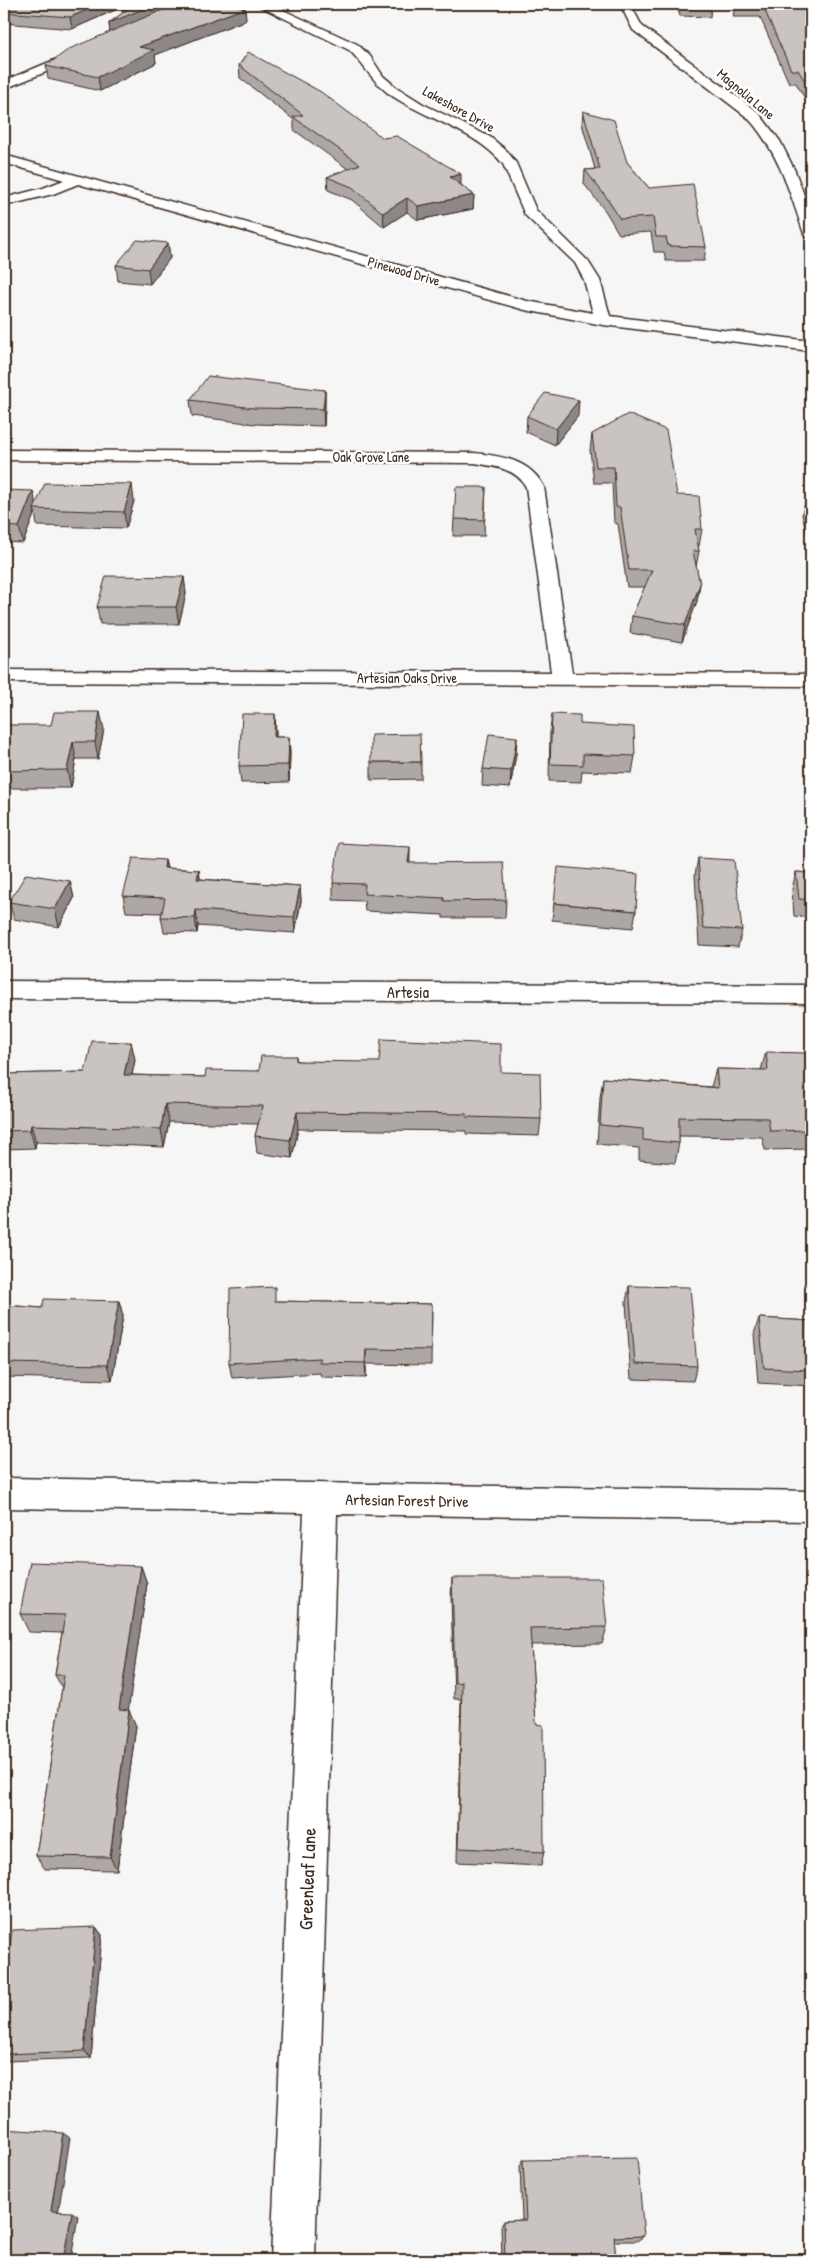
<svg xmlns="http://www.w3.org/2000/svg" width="815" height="2264" font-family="'Patrick Hand',sans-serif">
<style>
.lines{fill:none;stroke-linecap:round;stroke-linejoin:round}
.minor-casing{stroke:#3b2a1e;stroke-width:3}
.minor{fill:#fff;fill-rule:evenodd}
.wall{fill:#ada8a6;stroke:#3b2a1e}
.shaded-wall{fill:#8d8887;stroke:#3b2a1e}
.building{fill:#c9c3c1;stroke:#3b2a1e}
.labels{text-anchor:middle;stroke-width:5;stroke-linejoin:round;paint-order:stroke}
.far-street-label{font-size:14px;fill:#3b2a1e;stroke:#fff}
.street-label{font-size:16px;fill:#3b2a1e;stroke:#fff}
.near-street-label{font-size:19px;fill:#3b2a1e;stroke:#fff}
</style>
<rect width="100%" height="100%" fill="#f7f6f6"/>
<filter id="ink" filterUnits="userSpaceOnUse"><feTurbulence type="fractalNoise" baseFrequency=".02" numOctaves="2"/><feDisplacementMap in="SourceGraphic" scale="10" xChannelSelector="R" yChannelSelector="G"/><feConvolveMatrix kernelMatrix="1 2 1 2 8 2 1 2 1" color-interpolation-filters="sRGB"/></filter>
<g filter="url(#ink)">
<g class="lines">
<defs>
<path id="minor" d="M255,4H270L357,44L370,56L383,76L396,87L423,104L490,137L507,151L516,163L536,210L588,261L600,280L610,316L811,341V351L603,325L525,310L78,184L53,194L4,206V198L43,188L64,180L4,163V155L527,301L593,313L584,280L575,263L525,215L503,164C476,130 422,118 388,93C372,81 363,63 349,50Z
M620,4H630L642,26L758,112L780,141L795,171L811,214V238L806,237L804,234C790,192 778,151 748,118L633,30Z
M81,49L85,50L87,53L85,56L4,89V81Z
M4,450L474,453C502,456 530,460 544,487L572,673L811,674V686L4,682V670L551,672L526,487C516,468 493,466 474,463L4,460Z
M4,981L811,985V1003L4,999Z
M4,1478L811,1491V1521L337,1514L315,2260H271L304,1513L4,1508Z"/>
</defs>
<!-- minor casing -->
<use href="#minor" class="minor-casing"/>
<!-- minor -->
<use href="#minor" class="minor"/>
</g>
<!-- wall -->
<path class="wall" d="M4,4H230L245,8L246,20L155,55L156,63L100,91L48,79L46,66L110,32L109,23L124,12L122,7L72,29L4,23Z
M676,4H710L711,7L710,17L680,16Z
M735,4H804L811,21V109L796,83H789L760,17H733Z
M239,65L383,138L461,185L474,195L473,209L418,220L407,212L384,227L352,200L328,190L327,177L348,169L294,130V120L240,78Z
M583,111L649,188L706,247L704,261H666L664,252H654L651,232L619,234L606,212L584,184L585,170L595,169L582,124Z
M168,243L170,258L150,284L118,281L116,265Z
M325,390V406L324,426L255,424L192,416L190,400Z
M527,416H578L555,445L526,432Z
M592,434L677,495L702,529L699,546H698L699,551L696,567L700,584L697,601L682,642L630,633L632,616L645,587H627L618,524L614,523L612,483H594L590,450Z
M486,487L484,536H453L454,519Z
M4,490L36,504L134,501L126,528L37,526L35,512L23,543L4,542Z
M806,498H811V550L802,515Z
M184,577L186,594L179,624H100L97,607Z
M552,714L580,724L635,756L632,773L582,771L581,782L549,781L550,731Z
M4,725L104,729L98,759H76L71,788H4Z
M276,731V737H289L290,754L289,782L241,783L239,766Z
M517,737L516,754L510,788L482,786L483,769Z
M371,762H421V779L371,780Z
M698,858L742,930L738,947L699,945L695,875Z
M165,860L167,868L199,870L200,879L300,886L301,901L295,933L198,926L197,933L164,932L161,917L162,913L126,912L123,896Z
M410,863L506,900L505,918H443V915L365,911L364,901L333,900V883Z
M796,872L811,873V918L794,916L792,889Z
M70,881L74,898L59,927L14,919L9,902Z
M554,903L636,911L633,928L552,920Z
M131,1042L135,1060L132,1075L205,1077L259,1071L296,1056L297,1061L501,1072L541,1119L539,1136L466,1134V1131L298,1129L292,1158L257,1153L255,1136L258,1124L169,1122L164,1147L36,1142L35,1148L4,1149V1074L85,1072Z
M766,1052L811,1076V1149L765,1150L762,1137L679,1136V1143L675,1163L639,1160V1148L597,1144L600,1098L603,1078L711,1087L716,1069L761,1070Z
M629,1286L697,1366L693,1381L631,1379L626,1302Z
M119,1301L123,1316L112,1380L4,1377V1305L42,1308Z
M277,1301L432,1304L431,1365L366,1364V1378L321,1377L320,1373L232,1378L229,1363Z
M759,1318L811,1321V1386L758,1383L754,1334Z
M141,1566L147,1584L128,1710L136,1726L117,1870L45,1869L36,1856L62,1688L55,1675L62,1633L29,1632L20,1614Z
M452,1578L607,1627L602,1644L531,1645L544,1852L541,1866L457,1862L461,1699H454L451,1597Z
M96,1927L102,1935L91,2058L5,2061L4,2060V1997Z
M523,2160L644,2236L637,2241H614L616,2260H502L501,2226L504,2221L522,2220L520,2166Z"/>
<!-- shaded-wall -->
<path class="shaded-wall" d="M102,4H121L122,7L72,29L70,17Z
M155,4H184L110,35L109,23Z
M245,8L246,20L155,55L156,63L100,91L98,77L139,47Z
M461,174V188L450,177Z
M474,195L473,209L418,220V206Z
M407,198V212L384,227L383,213Z
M168,243L170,258L150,284L148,269Z
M325,390V406L324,426L323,409Z
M579,400L578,416L555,445L556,429Z
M132,484L134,501L126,528L124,512Z
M33,491L37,507L34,509L35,512L23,543L19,527Z
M184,577L186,594L179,624L176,607Z
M700,584L697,601L682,642L685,625Z
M100,712L104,729L98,759L95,742Z
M275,714L276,731L275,755L274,737Z
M289,737L290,754L289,782L288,765Z
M517,737L516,754L510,788L511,771Z
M73,742L76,759L71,788L67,770Z
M410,847V864L408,863Z
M165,860L168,875L164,868Z
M199,870L201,885L197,879Z
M70,881L74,898L59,927L55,909Z
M300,886L301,901L295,933L294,917Z
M196,910L198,926L197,933L195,918Z
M131,1042L135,1060L128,1093L124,1075Z
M165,1104L169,1122L164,1147L161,1129Z
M297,1112L298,1129L292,1158L290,1140Z
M31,1125L36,1142L35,1148L30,1130Z
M119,1301L123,1316L112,1380L107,1365Z
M366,1349V1378L365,1363Z
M141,1566L147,1584L126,1726L119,1709Z
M129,1710L136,1726L117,1870L110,1857Z
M96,1927L102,1935L91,2058L84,2051Z
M63,2133L70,2138L58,2214L51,2211Z
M72,2212L78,2216L71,2260H63Z"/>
<!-- building -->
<path class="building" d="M4,4H102L70,17L4,12Z
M125,4H155L109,23L128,9Z
M177,4H230L245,8L139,47L154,50L98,77L46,66L69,49Z
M680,4H710L711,7H681Z
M734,4H804L811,21V91L798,70H791L762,4Z
M248,52L321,92L383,138L397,136L461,174L450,177L474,195L418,206L407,198L383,213L352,187L327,177L360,164L293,117L303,115L239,65Z
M583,111L614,120L627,162L649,188L693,184L706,247L668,246L666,237H656L653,217L620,219L607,198L585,170L600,169Z
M137,240L168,243L148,269L116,265Z
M208,376L325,390L323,409L253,408L190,400Z
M545,393L579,400L556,429L527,416Z
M628,414L666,430L677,495L699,496L702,529H695L699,551H693L700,584L685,625L632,616L652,570H629L620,507H616L614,467H596L592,434Z
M45,483L132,484L124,512L34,509Z
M456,487H486L484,520L454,519Z
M4,490L33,491L19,527L4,526Z
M806,498H811V519Z
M106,576L184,577L176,607H97Z
M54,712H100L95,742H73L67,770L4,771V725H51Z
M242,714H275L274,737H289L288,765L239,766Z
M552,714L580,715V724L634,727L635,756L583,754V765L550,764Z
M420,734L421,762H371V735Z
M489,734L517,737L511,771L483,769Z
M339,843L410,847L408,863L503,862L506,900L444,901V898L364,894L365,884L333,883Z
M133,858L165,860L164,868L199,870L197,879L300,886L294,917L196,910L195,918L161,917L165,898L123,896Z
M698,858L734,860L742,930L703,928Z
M558,867L638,874L636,911L554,903Z
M796,872L811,873V900L799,899Z
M26,874L70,881L55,909L9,902Z
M381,1039L501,1044V1072L540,1073L541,1119L466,1117L467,1114L297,1112L290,1140L255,1136L263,1106L165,1104L161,1129L31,1125L30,1130L4,1131V1074L85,1072L92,1041L131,1042L124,1075L205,1077L206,1070L259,1071L261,1056H296V1061L379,1062Z
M766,1052L807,1053L811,1076V1130L770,1131L768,1118L679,1117V1143L643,1140V1129L600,1125L603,1078L718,1088L716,1069L768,1070Z
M629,1286L690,1287L697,1366L635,1364Z
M275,1287V1301L432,1304L431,1350L366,1349L365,1363L319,1362L320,1358L229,1363L230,1289Z
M44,1299L119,1301L107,1365L4,1363V1305L42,1308Z
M759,1318L811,1321V1370L764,1368Z
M30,1562L141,1566L119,1709L129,1710L110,1857L36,1856L64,1675H55L65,1615L20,1614Z
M452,1578H602L607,1627L530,1628L536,1724L543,1725L544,1852L458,1848L462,1682L455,1683Z
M96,1927L84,2051L4,2054V1997L12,1930Z
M4,2129L63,2133L51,2211L72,2212L63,2260H4Z
M637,2158L644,2236L614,2237L616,2260H505L504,2221L526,2220L523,2160Z"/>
</g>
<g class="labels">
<!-- far-street labels -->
<g class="far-street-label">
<text transform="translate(746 94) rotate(40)" y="5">Magnolia Lane</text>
<text transform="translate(459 109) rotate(29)" y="5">Lakeshore Drive</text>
<text transform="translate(404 271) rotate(16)" y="5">Pinewood Drive</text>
<text x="371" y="462">Oak Grove Lane</text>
<text x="407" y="683">Artesian Oaks Drive</text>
</g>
<!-- street labels -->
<g class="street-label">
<text x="408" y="998">Artesia</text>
<text transform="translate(407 1500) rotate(1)" y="6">Artesian Forest Drive</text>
</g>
<!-- near-street labels -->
<g class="near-street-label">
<text transform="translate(307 1879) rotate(-88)" y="7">Greenleaf Lane</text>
</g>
</g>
<!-- margin -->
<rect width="815" height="2264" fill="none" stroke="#fff" stroke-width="20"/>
<rect x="10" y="10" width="795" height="2244" fill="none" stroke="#3b2a1e" stroke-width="2" filter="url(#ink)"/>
</svg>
